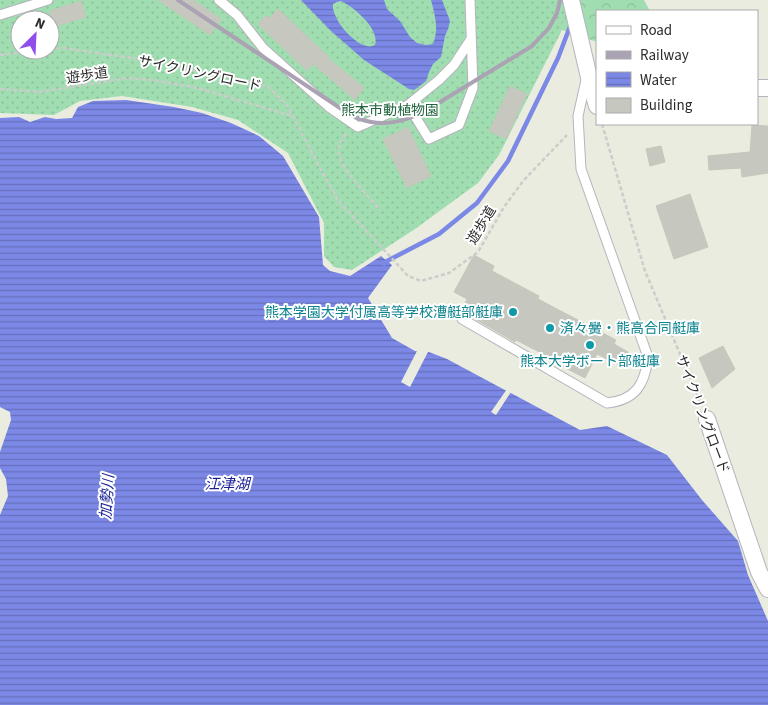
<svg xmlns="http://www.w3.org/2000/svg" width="768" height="705" font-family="'Source Sans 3','Noto Sans JP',sans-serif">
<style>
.forest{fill:url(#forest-crowns)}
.garden{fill:url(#garden-dots);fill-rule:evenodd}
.water{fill:url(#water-rules);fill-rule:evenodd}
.pier{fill:#eaecdf}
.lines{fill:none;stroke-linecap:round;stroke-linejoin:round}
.stream{stroke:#7b88e6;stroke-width:4.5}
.building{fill:#c6c8bf;stroke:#c4c8b9}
.lane-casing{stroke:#b8b3be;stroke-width:11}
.street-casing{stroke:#b8b3be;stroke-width:18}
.path{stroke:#ccc;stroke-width:2.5;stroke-dasharray:4 2.5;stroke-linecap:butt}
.lane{stroke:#fff;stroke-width:9}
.street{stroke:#fff;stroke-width:16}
.rail{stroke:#aba2b4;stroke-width:4}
.culture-dot{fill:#0f9aa8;stroke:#fff;stroke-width:2}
.labels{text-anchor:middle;stroke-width:4;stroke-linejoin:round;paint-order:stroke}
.street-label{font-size:14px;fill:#2c2c2c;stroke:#fff}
.park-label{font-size:14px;fill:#20643c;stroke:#fff}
.culture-label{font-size:14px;fill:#0d838f;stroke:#fff;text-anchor:end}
.water-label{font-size:15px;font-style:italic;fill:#181e94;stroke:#fff}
</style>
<defs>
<pattern id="forest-crowns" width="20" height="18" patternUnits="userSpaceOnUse" patternTransform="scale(1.25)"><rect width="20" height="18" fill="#a0deb1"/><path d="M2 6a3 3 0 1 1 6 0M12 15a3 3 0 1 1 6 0" fill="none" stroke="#8abf98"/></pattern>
<pattern id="garden-dots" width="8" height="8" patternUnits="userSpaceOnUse" patternTransform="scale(1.25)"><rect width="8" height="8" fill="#a0deb1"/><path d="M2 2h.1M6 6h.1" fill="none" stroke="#8abf98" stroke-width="1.8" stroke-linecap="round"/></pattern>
<pattern id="water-rules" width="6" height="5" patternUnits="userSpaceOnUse" patternTransform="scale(1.25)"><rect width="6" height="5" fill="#7b88e6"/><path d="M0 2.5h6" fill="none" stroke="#656fbb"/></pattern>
</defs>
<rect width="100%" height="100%" fill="#eaecdf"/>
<!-- forest -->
<path class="forest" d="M450,0H644L650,11H597V42L562,30L480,57Z"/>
<!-- garden -->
<path class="garden" d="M0,0H566L561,32L499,155L478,183L415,229L352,270L334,267L324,256V223L288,153L238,120L192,107L122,96L80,101L54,115L0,113ZM20,20H50V50H20Z"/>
<!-- water -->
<path class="water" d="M301,0H384L387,9L400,21L410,37L417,43L426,45L433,44C439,29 435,15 431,0H442L450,21L448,29L445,36L441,57L433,64L429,72L426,81L414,90L409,89L364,60L331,31ZM341,1C354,7 380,29 375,45C372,46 370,47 367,46C353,44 331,18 333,4L337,2Z
M126,100L174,107L202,113L231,123L259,136L283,156L319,217L323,265L330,271L350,276L381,256L392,265L368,298L392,338L415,351L429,352L447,359L580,430L607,426L667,455L702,500L738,541L748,575L768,621V705H0V515L8,496L6,479L0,468V452L11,420L10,412L0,407V118L19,117L30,122L45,117L56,119L72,118L78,107L93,101Z"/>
<!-- pier -->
<path class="pier" d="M418,349L429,350L410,387L401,382Z
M507,389L511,392L496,415L491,412Z"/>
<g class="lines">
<!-- stream -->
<path class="stream" d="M384,264L387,261L439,234L477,203L508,161L558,58L571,24"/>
</g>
<!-- building -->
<path class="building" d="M158,0H193L221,19L210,35Z
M81,1L86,17L50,28V11Z
M278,9L329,57L328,58L364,88L355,100L313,64L307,71L258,24L265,16L269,18Z
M510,86L527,94L506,139L489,131Z
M752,125L768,126V173L742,177L741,168L709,170L708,156L750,152Z
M408,127L431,176L407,188L383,139Z
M661,146L665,162L650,166L646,149Z
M690,194L708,247L674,259L656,206Z
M474,255L494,266L492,271L539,296L538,299L616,340L614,344L628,352L621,366L597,354L585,378L558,364L559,362L516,340L515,342L461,311L467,299L454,292Z
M723,346L735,369L712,388L699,358Z"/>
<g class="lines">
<defs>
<path id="lane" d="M219,0L237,15L263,48L329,107L358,127L408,105L439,80L454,65L471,39
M0,15L48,0
M408,105L429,139L459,125L473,88L470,0
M462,319L607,403C636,400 645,384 648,357L581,169L578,116L586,80"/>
<path id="street" d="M571,0L591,86L597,106
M757,88H768
M707,419L759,572L768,589"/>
</defs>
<!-- lane casing -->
<use href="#lane" class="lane-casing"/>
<!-- street casing -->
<use href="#street" class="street-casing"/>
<!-- path -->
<path class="path" d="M50,49L63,48L153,61L205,73L246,80L268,87L287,105L320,168L338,200L408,276L421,281L449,273L478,252L504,207L523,181L567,135
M0,55L43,50
M0,89L39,92L128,78L152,80L198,88L292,116
M602,124L645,271L702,406
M346,134C342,140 338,144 339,152C339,168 369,197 380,210"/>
<!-- lane -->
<use href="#lane" class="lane"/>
<!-- street -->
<use href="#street" class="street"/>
<!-- rail -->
<path class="rail" d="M178,0L343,110C348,113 354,117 360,119C382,127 402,122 422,113L532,46L549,28L557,13L560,0"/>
</g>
<!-- markers -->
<g class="culture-dot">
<circle cx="513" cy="312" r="5"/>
<circle cx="550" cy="328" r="5"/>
<circle cx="590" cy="345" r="5"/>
</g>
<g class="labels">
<!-- street labels -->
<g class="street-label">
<text transform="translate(200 73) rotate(12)" y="5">サイクリングロード</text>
<text transform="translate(87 75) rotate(-9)" y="5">遊歩道</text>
<text transform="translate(481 225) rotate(-59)" y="5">遊歩道</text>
<text transform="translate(703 414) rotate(69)" y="5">サイクリングロード</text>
</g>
<!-- park labels -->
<g class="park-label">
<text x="390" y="115">熊本市動植物園</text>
</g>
<!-- culture labels -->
<g class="culture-label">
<text x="503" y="317">熊本学園大学付属高等学校漕艇部艇庫</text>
<text x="560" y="333" text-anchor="start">済々黌・熊高合同艇庫</text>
<text x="590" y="366" text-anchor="middle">熊本大学ボート部艇庫</text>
</g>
<!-- water labels -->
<g class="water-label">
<text x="227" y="489">江津湖</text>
<text transform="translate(107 497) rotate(-86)" y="5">加勢川</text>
</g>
</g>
<!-- legend -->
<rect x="596" y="10" width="162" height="115" fill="#ffffff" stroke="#ababab"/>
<rect x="606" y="26" width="25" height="8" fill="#ffffff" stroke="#ababab"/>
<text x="640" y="35" font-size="15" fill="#2c2c2c">Road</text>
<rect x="606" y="51" width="25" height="8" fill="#aba2b4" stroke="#ababab"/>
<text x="640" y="60" font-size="15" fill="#2c2c2c">Railway</text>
<rect x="606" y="72" width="25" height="15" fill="url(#water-rules)" stroke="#ababab"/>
<text x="640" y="85" font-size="15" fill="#2c2c2c">Water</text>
<rect x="606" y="98" width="25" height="15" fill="#c6c8bf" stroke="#ababab"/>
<text x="640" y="110" font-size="15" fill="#2c2c2c">Building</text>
<!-- north arrow -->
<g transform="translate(35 35) rotate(24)"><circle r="24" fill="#ffffff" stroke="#ababab"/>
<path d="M0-4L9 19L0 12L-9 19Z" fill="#904dec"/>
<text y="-8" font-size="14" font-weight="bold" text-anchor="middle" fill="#2c2c2c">N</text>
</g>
</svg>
